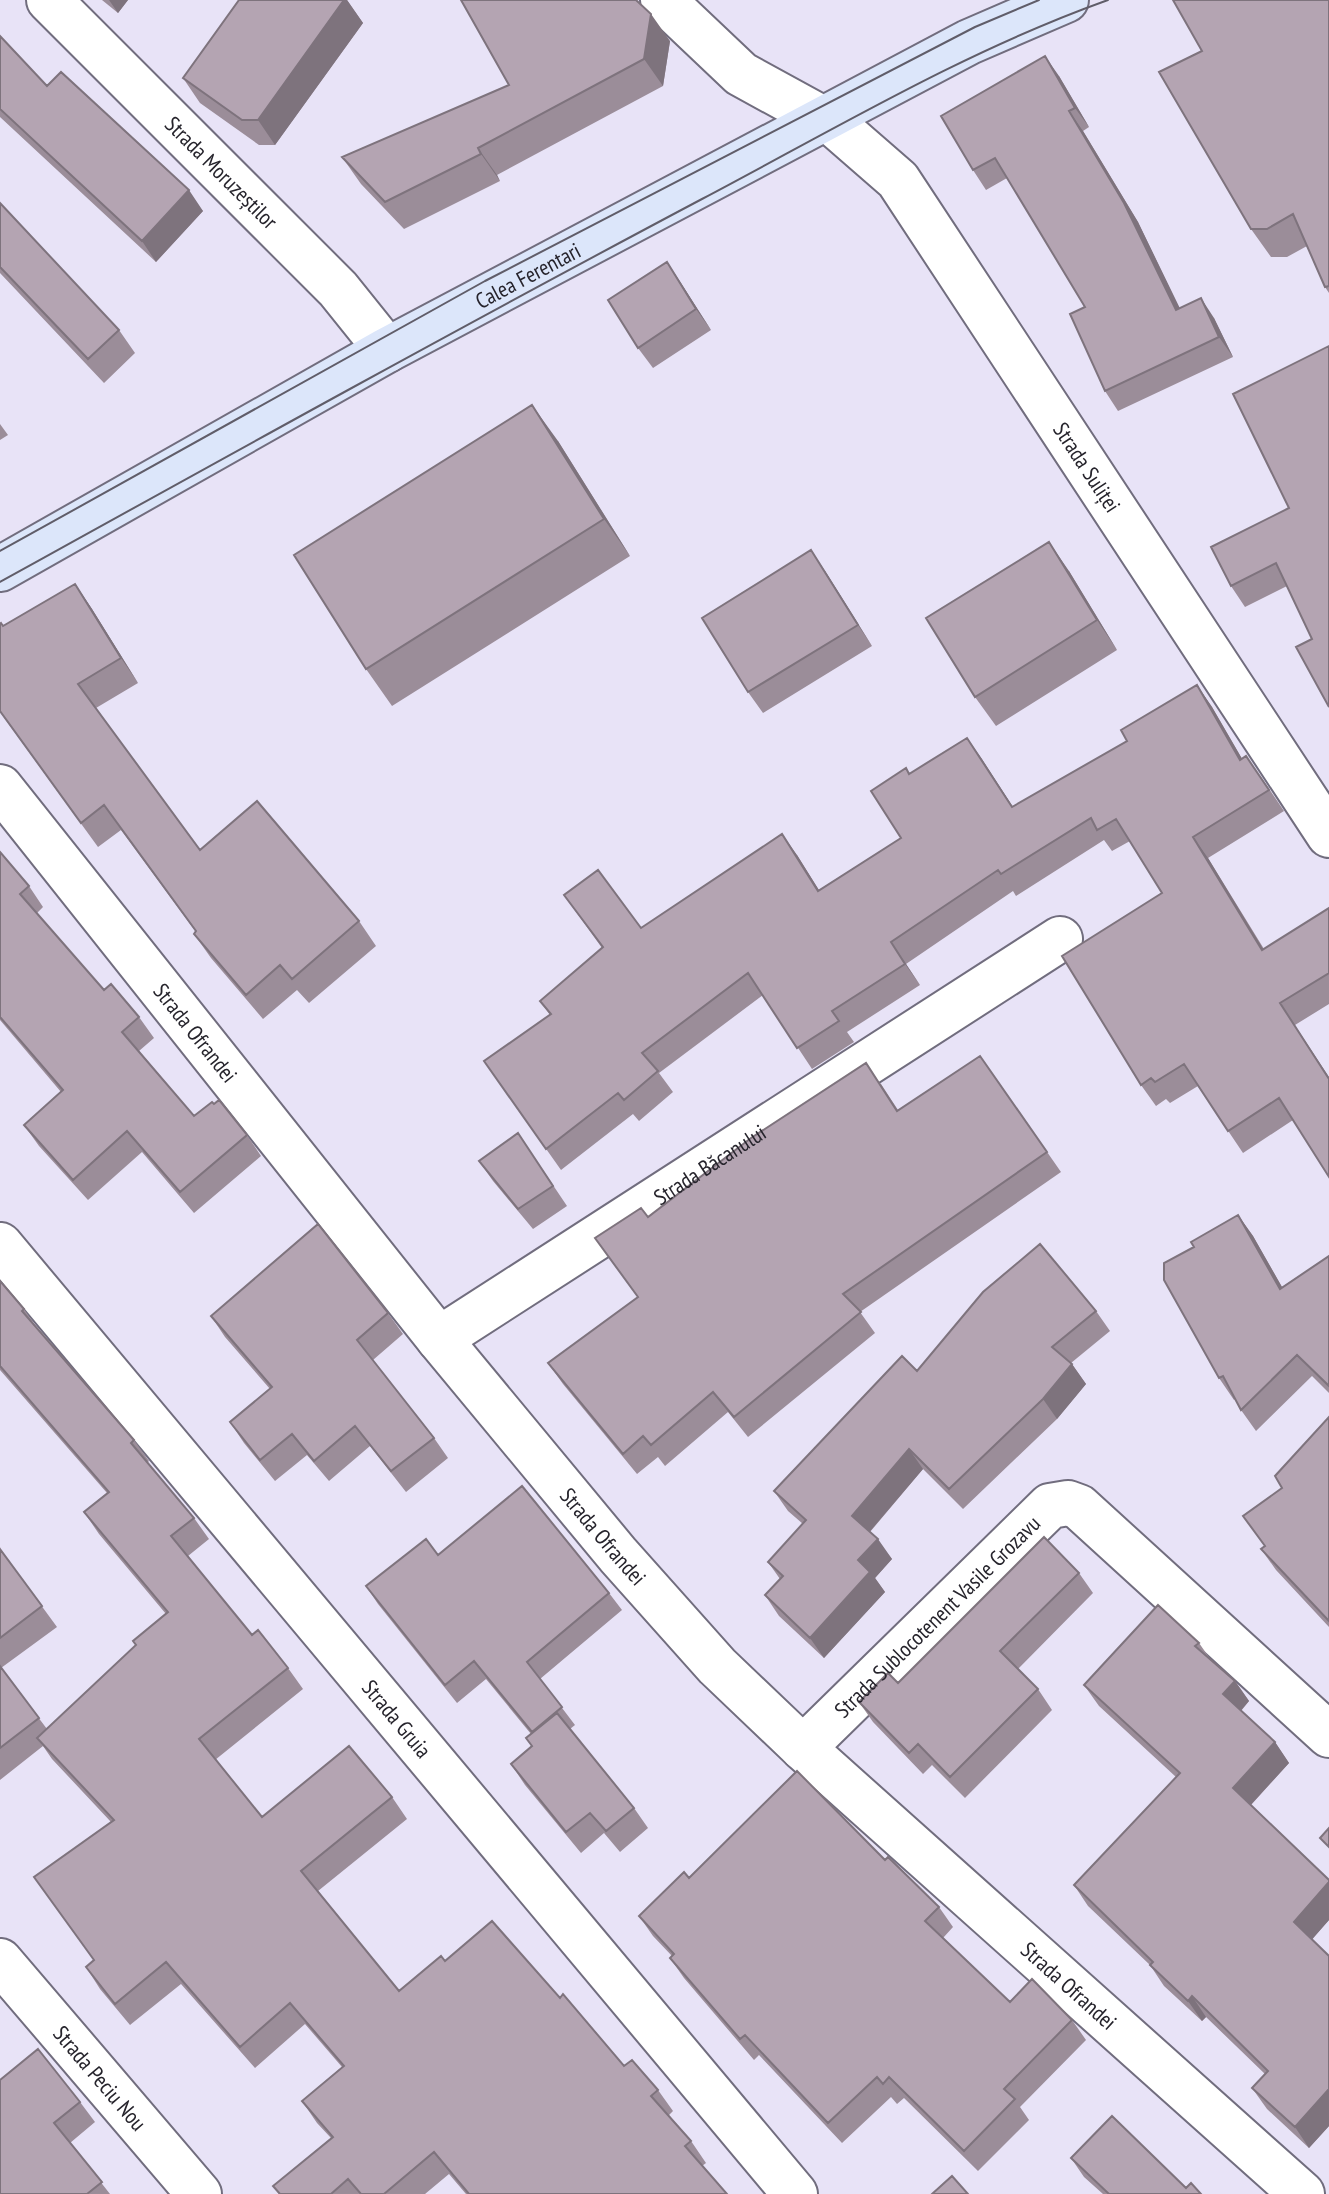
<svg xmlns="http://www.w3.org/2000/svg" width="1329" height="2194" font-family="'PT Sans Narrow',sans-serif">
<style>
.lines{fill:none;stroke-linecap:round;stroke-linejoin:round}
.minor-casing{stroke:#716d7e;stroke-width:48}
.secondary-casing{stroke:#716d7e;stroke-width:48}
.minor{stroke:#fff;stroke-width:44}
.secondary{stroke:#dce6fa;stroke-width:44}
.tram{stroke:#605d69;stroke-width:2}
.wall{fill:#9b8d99}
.shaded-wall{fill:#7e737d}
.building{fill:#b4a4b2;stroke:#7e737d;stroke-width:2}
.labels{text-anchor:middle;stroke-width:6;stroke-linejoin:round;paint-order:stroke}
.street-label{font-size:22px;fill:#26242c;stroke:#fff}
</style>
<rect width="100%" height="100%" fill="#e8e3f7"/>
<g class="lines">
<defs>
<g id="minor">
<path id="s1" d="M49,0L338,289L387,350"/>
<path id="s2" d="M663,0L741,74L836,126L898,180L1329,835"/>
<path id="s3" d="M0,787L439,1339L618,1555L717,1666L803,1748L1302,2194"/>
<path id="s4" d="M0,1245L795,2194"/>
<path id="s5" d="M439,1339L1060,939"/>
<path id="s6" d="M803,1748L1050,1506L1068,1503L1079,1507L1329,1735"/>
<path id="s7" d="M0,1961L199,2194"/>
</g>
<g id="secondary">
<path id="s8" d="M0,569L387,350L969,42L1066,0"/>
</g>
</defs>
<!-- minor casing -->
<use href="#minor" class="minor-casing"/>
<!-- secondary casing -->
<use href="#secondary" class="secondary-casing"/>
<!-- minor -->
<use href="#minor" class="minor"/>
<!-- secondary -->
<use href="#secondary" class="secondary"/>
<!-- tram -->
<path class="tram" d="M0,551L485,281L975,27L1039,0
M0,582C233,453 466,324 702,199C835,129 965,51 1108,0"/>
</g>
<!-- wall -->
<path class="wall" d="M102,0H128L118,13Z
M239,0H347L363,23L275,145H259L200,103L183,78Z
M1329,0V293L1325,287L1307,246L1287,257H1271L1251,229L1202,51Z
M0,36L47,86L203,211L156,262L0,117Z
M670,41L663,86L497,175L500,181L404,229L361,184L342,157Z
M1059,76L1089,127L1083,131L1138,222L1179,308L1214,318L1233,357L1118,411L1105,391L1085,307L1007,178L986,190L973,170Z
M0,203L119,330L135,353L104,383L0,273Z
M667,262L711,330L653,368L638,348Z
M1329,346L1312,639L1287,586L1245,607L1231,586L1289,508Z
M0,424L8,435L0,440Z
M558,441L630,556L392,706L366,669Z
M825,571L872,646L763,713L748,692Z
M1069,571L1117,650L996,726L975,697Z
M75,584L92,609L138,683L96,708L200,850L359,921L376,946L309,1003L297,990L263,1019L211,958L194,934L196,932L121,830L98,847L0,712L3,626Z
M1197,685L1212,707L1242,759L1261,777L1284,811L1208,858L1264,949L1329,908V1004L1295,1025L1293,1120L1243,1153L1198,1086L1170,1103L1166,1099L1156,1106L1141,1085L1162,893L1130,841L1112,851L1104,840L1016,896L1013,891L906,964L920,985L847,1032L854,1042L812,1069L763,995L659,1073L673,1092L639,1121L633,1114L561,1170L484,1061L550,1015L540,1001L602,948L564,895L641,928L797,855L819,890L901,838L910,774L967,738L1013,807L1127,741Z
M0,852L29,886L43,907L37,913L104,990L139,1017L154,1038L139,1051L194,1116L247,1135L261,1156L194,1213L142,1152L88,1200L39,1146L24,1125L61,1092L0,1020Z
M980,1056L1061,1172L860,1312L875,1333L748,1437L728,1412L665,1466L658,1457L637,1474L563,1384L548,1363L638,1297L648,1217L881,1084L898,1110Z
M518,1133L567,1206L533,1229L493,1181L479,1161Z
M1238,1215L1253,1236L1282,1287L1329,1256V1393L1312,1376L1256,1431L1241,1410L1235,1399L1234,1400L1219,1378L1194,1247Z
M0,1281L24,1309L39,1331L134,1440L149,1461L147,1463L194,1518L209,1539L188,1556L252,1635L288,1668L303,1689L215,1760L262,1817L392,1797L407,1819L318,1891L399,1991L445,1961L560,1998L624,2066L658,2090L673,2111L668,2116L691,2141L706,2163L702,2166L727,2194H466L449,2174L425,2194H279L273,2186L331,2138L317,2123L302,2101L342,2067L305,2024L255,2068L181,1984L130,2025L100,1989L86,1967L94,1961L111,1822L52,1759L43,1746L0,1780V1549L57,1627L1,1668L47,1729L136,1646L166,1614L99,1534L84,1512L107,1493L0,1370Z
M1096,1311L1110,1331L1071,1363L1086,1384L1057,1419L963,1509L923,1469L870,1532L892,1559L875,1578L885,1592L824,1658L779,1616L765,1595L780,1579L768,1562L803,1524L788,1511L774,1491L917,1371Z
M388,1313L403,1334L373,1360L434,1438L448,1458L406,1492L370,1446L329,1481L307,1455L275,1481L244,1443L230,1422L270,1389L225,1337L211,1316Z
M1329,1417V1627L1276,1570L1261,1549L1264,1546L1282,1488Z
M438,1555L609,1593L622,1610L540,1679L575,1725L570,1729L634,1808L648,1828L620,1852L604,1833L581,1853L525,1785L511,1764L532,1747L526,1738L531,1734L486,1679L457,1703L378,1604L366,1586Z
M1079,1573L1093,1593L1018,1669L1038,1689L1052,1710L965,1798L932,1765L923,1774L873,1722L859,1702L898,1683Z
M1199,1643L1211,1660L1235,1681L1249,1701L1241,1711L1275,1742L1289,1763L1251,1805L1329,1880V1920L1312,1939L1329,1956V2126L1309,2148L1267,2109L1252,2088L1265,2074L1206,2017L1202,2021L1164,1986L1150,1965L1088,1906L1074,1885L1176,1777L1099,1706L1084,1685Z
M885,1860L939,1907L953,1927L943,1938L1010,2002L1072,2020L1086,2040L1020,2107L1029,2120L978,2171L904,2098L897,2104L891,2097L842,2143L759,2055L754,2060L684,1978L670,1958L672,1956L653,1936L639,1916L689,1878Z
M0,2080L80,2102L95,2122L70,2143L110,2194H0Z
M1071,2158L1186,2188L1201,2194H1103L1084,2177Z"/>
<!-- shaded-wall -->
<path class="shaded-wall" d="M109,0H128L118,13Z
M344,0H347L363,23L275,145L258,120Z
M651,14L670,41L663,86L644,59Z
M1045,56L1059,76L1089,127L1075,108Z
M1069,111L1083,131L1138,222L1190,329L1176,310Z
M478,148L497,175L500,181L481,154Z
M189,190L203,211L156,262L142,241Z
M667,262L681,283L711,330L696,309Z
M1201,298L1214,318L1233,357L1219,337Z
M532,405L558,441L630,556L604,519Z
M1049,542L1069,571L1117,650L1097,620Z
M811,550L825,571L872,646L858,625Z
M75,584L92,609L138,683L121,658Z
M1197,685L1212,707L1255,781L1240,760Z
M967,738L982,759L1027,829L1012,807Z
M782,834L797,855L833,913L818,891Z
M1193,837L1208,858L1277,972L1262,950Z
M891,942L906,964L920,985L905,964Z
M1280,1003L1329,1077V1079Z
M1238,1215L1253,1236L1295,1310L1280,1289Z
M1072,1364L1086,1384L1057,1419L1043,1399Z
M909,1449L923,1469L866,1536L852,1516Z
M878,1539L892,1559L875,1578L885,1592L824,1658L810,1638L858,1560Z
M1235,1681L1249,1701L1237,1715L1223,1694Z
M1275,1742L1289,1763L1247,1809L1233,1788Z
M1329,1882V1920L1309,1943L1294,1922Z
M1192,1996L1206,2017L1202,2021L1188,2001Z
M1329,2089V2126L1309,2148L1295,2127Z"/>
<!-- building -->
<path class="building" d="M239,0H344L258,120H242L183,78Z
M461,0H636L651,14L644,59L478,148L481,154L385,202L342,157L509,85Z
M1173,0H1329V286L1325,287L1293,214L1267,229H1251L1159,72L1202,51Z
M0,36L47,86L61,72L189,190L142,241L0,109Z
M1045,56L1075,108L1069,111L1124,203L1176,310L1201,298L1219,337L1105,391L1070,314L1085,307L995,158L973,170L941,116Z
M0,203L119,330L88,359L0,267Z
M667,262L696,309L638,348L608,300Z
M1329,346V707L1296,647L1312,639L1276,563L1231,586L1211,547L1289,508L1233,394Z
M532,405L604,519L366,669L294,555Z
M1049,542L1097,620L975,697L926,618Z
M811,550L858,625L748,692L702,618Z
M75,584L121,658L78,684L200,850L257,801L359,921L292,979L280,965L246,995L194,934L196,931L104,805L81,823L0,711V624L1,623L3,626Z
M1197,685L1240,760L1246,756L1269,790L1193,837L1262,950L1329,908V973L1280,1003L1329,1079V1177L1279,1098L1228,1131L1184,1064L1155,1082L1151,1078L1141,1085L1062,956L1162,893L1116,819L1097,830L1091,818L1001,874L998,870L891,942L905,964L832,1011L839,1021L797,1048L748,973L642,1053L658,1071L624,1100L618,1093L546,1149L484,1061L551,1014L540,1001L603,947L564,895L598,870L641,928L782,834L818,891L901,838L871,791L906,768L909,774L967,738L1012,807L1127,741L1121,730Z
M0,852L29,886L20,894L104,990L111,984L139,1017L122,1032L194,1116L212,1102L214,1104L219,1100L247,1135L180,1192L127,1131L73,1180L24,1125L63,1090L0,1017Z
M980,1056L1047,1152L843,1294L861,1312L734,1417L713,1392L651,1445L643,1436L623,1454L548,1363L638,1297L595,1238L641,1208L648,1217L751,1138L866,1063L897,1111Z
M518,1133L553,1186L518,1209L479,1161Z
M1238,1215L1280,1289L1329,1256V1386L1297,1355L1241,1410L1223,1376L1219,1378L1164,1280V1263L1194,1247L1191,1242Z
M318,1224L388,1313L357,1340L434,1438L391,1471L355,1426L314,1461L292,1434L260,1460L230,1422L272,1387L211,1316Z
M1040,1244L1096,1311L1052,1347L1072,1364L1043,1399L949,1489L909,1449L852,1516L878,1539L858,1560L870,1572L810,1638L765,1595L783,1576L768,1562L806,1520L774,1491L902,1356L917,1371L983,1292Z
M0,1281L24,1309L22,1311L134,1440L131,1443L194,1518L171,1536L252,1635L258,1630L288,1668L199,1739L262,1817L349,1746L392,1797L301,1871L399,1991L441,1956L445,1961L492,1921L560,1998L563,1994L624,2066L632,2060L658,2090L651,2096L691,2141L685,2146L727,2194H469L434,2152L384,2194H361L348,2179L331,2194H280L273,2186L333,2137L302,2101L344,2066L290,2003L240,2047L166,1962L115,2004L86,1967L94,1960L34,1877L114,1820L37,1738L136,1645L133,1641L168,1612L84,1512L109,1492L0,1366Z
M1329,1417V1621L1261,1549L1265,1546L1243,1516L1282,1488L1275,1476Z
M522,1486L609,1593L527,1662L562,1707L532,1732L474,1661L445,1685L366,1586L426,1539L438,1555Z
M1044,1537L1079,1573L1000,1651L1038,1689L950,1777L918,1744L909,1753L859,1702L888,1673L898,1683Z
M0,1549L42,1606L0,1638Z
M1158,1605L1199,1643L1195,1646L1235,1681L1223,1694L1275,1742L1233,1788L1329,1880V1882L1294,1922L1329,1956V2089L1295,2127L1252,2088L1268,2071L1192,1996L1188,2001L1150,1965L1153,1962L1074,1885L1180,1773L1084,1685Z
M0,1666L39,1718L0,1748Z
M557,1713L634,1808L606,1831L590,1813L566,1832L511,1764L532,1746L526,1738Z
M797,1771L885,1860L888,1857L939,1907L925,1921L1010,2002L1032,1979L1072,2020L1004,2089L1015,2099L964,2151L889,2077L883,2084L877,2077L828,2123L745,2035L740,2039L670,1958L674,1954L639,1916L684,1872L689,1878Z
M1329,1828V1847L1320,1838Z
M38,2049L80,2102L54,2123L102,2182L87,2194H0V2080Z
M1112,2116L1186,2188L1191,2183L1201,2194H1109L1071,2158Z
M952,2176L968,2194H932Z"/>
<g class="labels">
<!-- street labels -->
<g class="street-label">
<text dy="8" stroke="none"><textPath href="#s1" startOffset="244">Strada Moruzeștilor</textPath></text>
<text dy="8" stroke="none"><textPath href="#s8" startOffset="604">Calea Ferentari</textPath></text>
<text dy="8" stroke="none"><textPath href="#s2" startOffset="642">Strada Suliței</textPath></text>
<text dy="8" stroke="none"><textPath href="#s3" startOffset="314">Strada Ofrandei</textPath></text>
<text dy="8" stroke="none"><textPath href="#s5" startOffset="322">Strada Băcanului</textPath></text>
<text dy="8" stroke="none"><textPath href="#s3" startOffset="962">Strada Ofrandei</textPath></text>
<text dy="8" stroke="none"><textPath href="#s6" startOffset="188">Strada Sublocotenent Vasile Grozavu</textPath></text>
<text dy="8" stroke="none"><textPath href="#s4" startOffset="618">Strada Gruia</textPath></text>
<text dy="8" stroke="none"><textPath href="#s3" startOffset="1610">Strada Ofrandei</textPath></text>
<text dy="8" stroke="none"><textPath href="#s7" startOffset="154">Strada Peciu Nou</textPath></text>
</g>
</g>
</svg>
